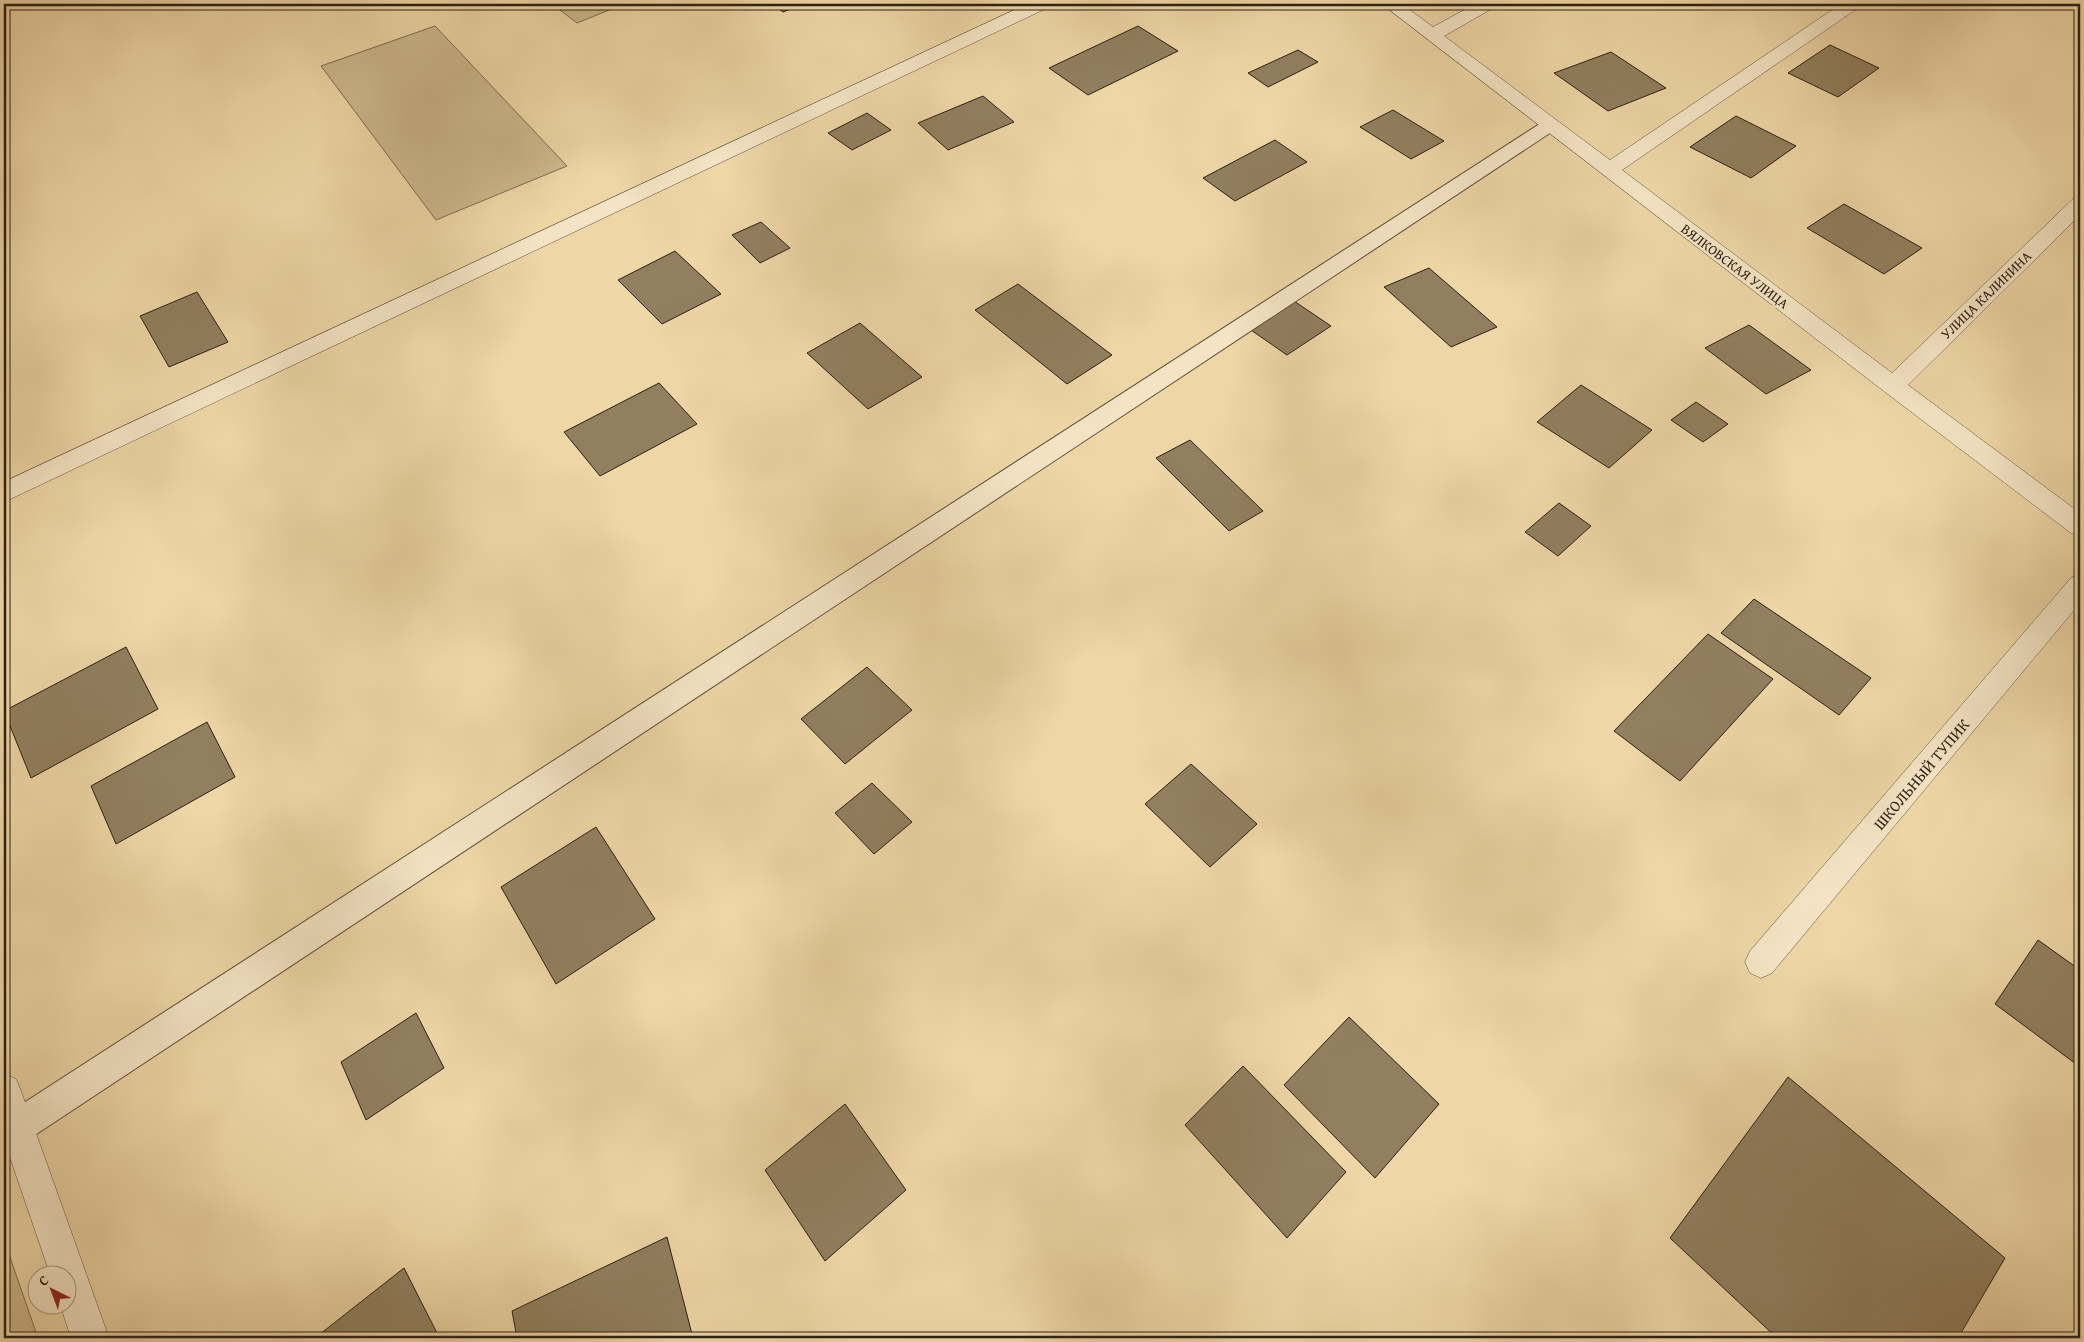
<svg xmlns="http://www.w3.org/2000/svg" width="2084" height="1342" font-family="'Gentium Book Plus',serif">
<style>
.green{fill:#cdb78d;stroke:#7c6c50}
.building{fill:#917f5f;stroke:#2c2013}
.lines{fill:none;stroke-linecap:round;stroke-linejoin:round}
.service-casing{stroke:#5c4e38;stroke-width:2}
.minor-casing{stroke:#5c4e38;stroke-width:1}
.service{fill:#f4e4c5;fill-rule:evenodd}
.minor{fill:#f4e4c5;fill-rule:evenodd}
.labels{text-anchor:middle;stroke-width:4;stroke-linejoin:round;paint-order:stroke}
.far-street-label{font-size:14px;fill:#2c2013;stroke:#f4e4c5}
.street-label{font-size:16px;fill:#2c2013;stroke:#f4e4c5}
</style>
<rect width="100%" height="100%" fill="#eed6a6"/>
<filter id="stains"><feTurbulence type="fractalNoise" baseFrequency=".004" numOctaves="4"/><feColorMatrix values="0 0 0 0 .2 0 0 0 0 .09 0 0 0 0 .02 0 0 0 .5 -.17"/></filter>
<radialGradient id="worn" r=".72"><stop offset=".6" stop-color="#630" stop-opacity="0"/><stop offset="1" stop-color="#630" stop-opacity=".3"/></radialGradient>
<!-- green -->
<path class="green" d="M552,4H624L577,23Z
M435,26L567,166L436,220L321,66Z
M4,1240L38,1338H4Z"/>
<!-- building -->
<path class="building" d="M772,4H803L783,12Z
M1138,26L1178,51L1088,95L1049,68Z
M1830,45L1879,68L1838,97L1788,73Z
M1298,50L1318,62L1268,87L1248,73Z
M1611,52L1666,88L1608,111L1554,73Z
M983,96L1014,122L948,150L918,123Z
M1393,110L1444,141L1411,159L1360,127Z
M867,113L891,130L852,150L828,133Z
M1736,116L1796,146L1751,178L1690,147Z
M1275,140L1307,162L1235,201L1203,178Z
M1844,204L1922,248L1884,274L1807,228Z
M761,222L790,248L760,263L732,235Z
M675,251L721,294L662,324L618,280Z
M1429,268L1497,327L1451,347L1384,287Z
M1018,284L1112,355L1067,384L975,310Z
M197,292L228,342L169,367L140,316Z
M1291,299L1331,326L1287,355L1248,328Z
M860,323L922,377L868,409L807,353Z
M1749,325L1811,370L1766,394L1705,348Z
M659,383L697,424L600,476L564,432Z
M1581,385L1652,430L1609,468L1537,422Z
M1696,402L1728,424L1703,442L1671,420Z
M1190,440L1263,511L1229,531L1156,458Z
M1559,503L1591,526L1558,556L1525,532Z
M1754,599L1871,678L1839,715L1721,633Z
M1708,634L1773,679L1680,781L1614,731Z
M126,647L158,709L31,778L4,711Z
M867,667L912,710L845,764L801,719Z
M207,722L235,777L116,844L91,786Z
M1191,764L1257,824L1210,867L1145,804Z
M872,783L912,822L874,854L835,813Z
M596,827L655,919L556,984L501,887Z
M2038,940L2080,970V1067L1995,1004Z
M416,1013L444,1068L366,1120L341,1062Z
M1349,1017L1439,1104L1375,1178L1284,1085Z
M1243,1066L1346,1172L1287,1238L1185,1125Z
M1788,1077L2005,1258L1958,1338H1777L1670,1238Z
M845,1104L906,1190L825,1261L765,1170Z
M667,1237L693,1338H517L512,1311Z
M404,1268L437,1333L431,1338H315Z"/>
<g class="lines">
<defs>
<path id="service" d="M1550,119L1556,121L1559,125L1556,129L29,1139L17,1143L5,1139L4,1119L5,1115L1544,121Z"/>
<path id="minor" d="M1027,4H1050L1047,8L4,502V482Z
M1382,4H1402L1433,27L1475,4H1496L1493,8L1444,36L1610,160L1841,4H1861L1858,8L1622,170L1892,373L2073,199L2080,198V215L1908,385L2080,513V536L2071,533L1885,392Z
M2080,574V603L1772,973L1761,978L1750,973L1745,962L1750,951L2071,578Z
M4,1074L16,1079L21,1091L109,1338H71L60,1304H68V1274H50L4,1140Z"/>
</defs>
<!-- service casing -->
<use href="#service" class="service-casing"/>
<!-- minor casing -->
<use href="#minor" class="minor-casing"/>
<!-- service -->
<use href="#service" class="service"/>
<!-- minor -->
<use href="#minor" class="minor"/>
</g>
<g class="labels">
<!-- far-street labels -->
<g class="far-street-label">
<text transform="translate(1735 266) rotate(37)" y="5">ВЯЛКОВСКАЯ УЛИЦА</text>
<text transform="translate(1986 295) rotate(-44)" y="5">УЛИЦА КАЛИНИНА</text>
</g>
<!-- street labels -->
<g class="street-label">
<text transform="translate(1921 774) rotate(-50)" y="6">ШКОЛЬНЫЙ ТУПИК</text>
</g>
</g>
<!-- margin -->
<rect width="2084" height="1342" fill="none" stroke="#eed6a6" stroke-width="20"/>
<rect x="5" y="5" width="2074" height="1332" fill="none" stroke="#2c2013" stroke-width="2.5"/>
<rect x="10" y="10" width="2064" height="1322" fill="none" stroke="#2c2013"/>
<!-- north arrow -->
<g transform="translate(52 1290) rotate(318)"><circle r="24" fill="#f4e4c5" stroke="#a4967e"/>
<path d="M0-4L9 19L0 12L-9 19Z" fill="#8f2418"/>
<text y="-8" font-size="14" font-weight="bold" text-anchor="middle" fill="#2c2013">С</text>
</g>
<rect width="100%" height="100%" filter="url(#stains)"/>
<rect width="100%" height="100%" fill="url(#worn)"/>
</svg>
